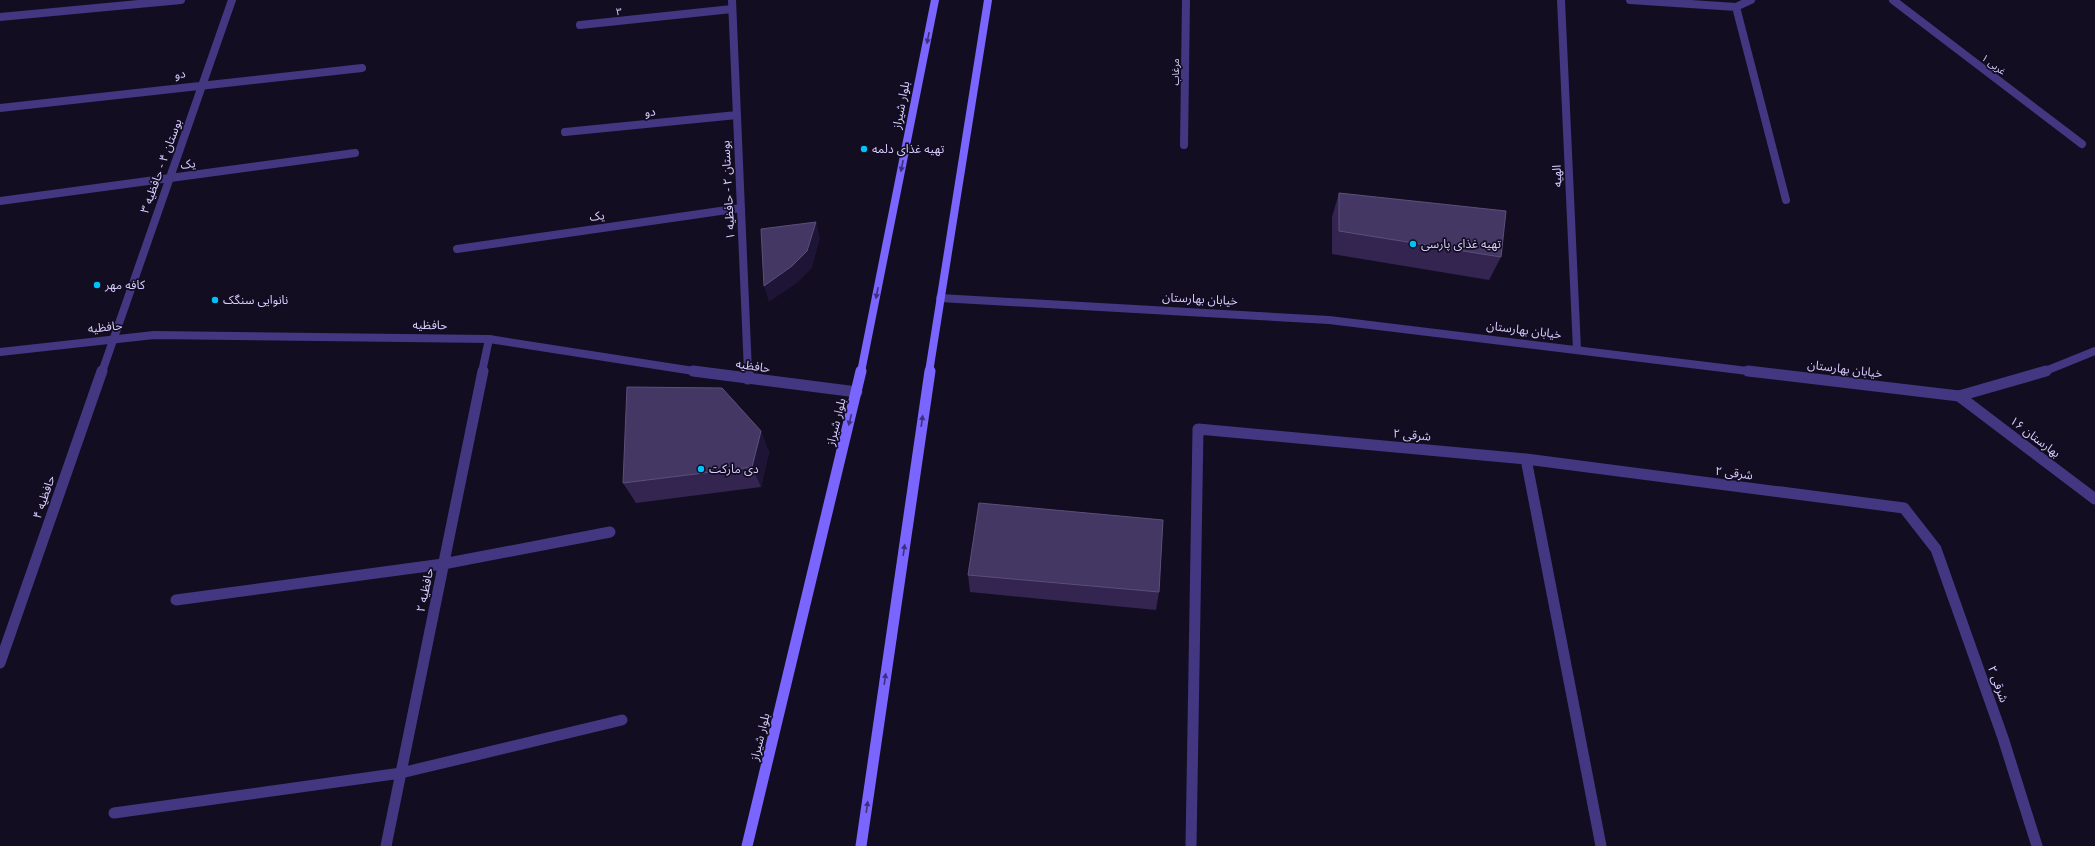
<svg xmlns="http://www.w3.org/2000/svg" width="2095" height="846" font-family="'Open Sans','Noto Sans Arabic',sans-serif">
<style>
.lines{fill:none;stroke-linecap:round;stroke-linejoin:round}
.minor-far1{stroke:#433782;stroke-width:8}
.minor{stroke:#433782;stroke-width:11}
.tertiary-far1{stroke:#433782;stroke-width:8}
.tertiary{stroke:#433782;stroke-width:11}
.secondary-far1{stroke:#7b65ff;stroke-width:8}
.secondary{stroke:#7b65ff;stroke-width:11}
.wall{fill:#332550}
.shaded-wall{fill:#1e1436}
.building{fill:#443763;stroke:#5c4f7b}
.oneway{fill:#3d307a}
.poi-dot{fill:#00c2f9;stroke:#130d22;stroke-width:1.5}
.labels{text-anchor:middle;stroke-width:3.5;stroke-linejoin:round;paint-order:stroke}
.far-street-label{font-size:10px;fill:#d9ceff;stroke:#130d22}
.street-label{font-size:12px;fill:#d9ceff;stroke:#130d22}
.poi-label{font-size:12px;fill:#d9ceff;stroke:#130d22;text-anchor:start}
</style>
<rect width="100%" height="100%" fill="#130d22"/>
<g class="lines">
<!-- minor-far1 -->
<path class="minor-far1" d="M732,0L748,372
M1630,0L1736,7
M1751,0L1736,7L1786,200
M1893,0L2082,144
M0,17L181,0
M580,25L732,9
M0,108L362,68
M565,132L737,115
M1184,145L1186,0
M0,201L355,153
M457,249L741,208
M102,372L232,0
M482,372L489,339"/>
<!-- minor -->
<path class="minor" d="M748,371V379
M1959,396L2095,499
M1526,459L1601,846
M176,600L443,564L610,532
M0,663L102,371
M114,813L401,773L622,720
M386,846L483,371
M1191,846L1198,429L1526,459L1904,508L1936,549L2003,738L2037,846"/>
<!-- tertiary-far1 -->
<path class="tertiary-far1" d="M1561,0L1577,350
M940,298L1329,320L1756,372
M0,352L154,335L489,339L700,372
M2043,372L2095,351"/>
<!-- tertiary -->
<path class="tertiary" d="M693,371L857,392
M1748,371L1959,396L2046,371"/>
<!-- secondary-far1 -->
<path class="secondary-far1" d="M861,372L935,0
M929,372L988,0"/>
<!-- secondary -->
<path class="secondary" d="M747,846L861,371
M861,846L930,371"/>
</g>
<!-- wall -->
<path class="wall" d="M1339,193L1501,257L1489,280L1332,254V217Z
M761,431L769,452L761,487L636,503L623,483Z
M968,575L1159,592L1156,610L970,592Z"/>
<!-- shaded-wall -->
<path class="shaded-wall" d="M816,222L820,238L812,268L797,283L769,302L764,286Z
M761,431L769,452L761,487L752,467Z"/>
<!-- building -->
<path class="building" d="M1339,193L1506,211L1501,257L1339,231Z
M816,222L807,251L792,266L764,286L761,229Z
M627,387L722,388L761,431L752,467L623,483Z
M979,503L1163,520L1159,592L968,575Z"/>
<!-- one-way arrows -->
<defs><path id="oneway-solid" d="M-6-.8H1V-3.2L6.5 0L1 3.2V.8H-6Z"/></defs>
<g class="oneway">
<use href="#oneway-solid" transform="translate(928 38) rotate(101)"/>
<use href="#oneway-solid" transform="translate(902 166) rotate(101)"/>
<use href="#oneway-solid" transform="translate(877 293) rotate(101)"/>
<use href="#oneway-solid" transform="translate(850 420) rotate(104)"/>
<use href="#oneway-solid" transform="translate(922 421) rotate(-82)"/>
<use href="#oneway-solid" transform="translate(904 550) rotate(-82)"/>
<use href="#oneway-solid" transform="translate(885 679) rotate(-82)"/>
<use href="#oneway-solid" transform="translate(867 807) rotate(-82)"/>
</g>
<!-- markers -->
<g class="poi-dot">
<circle cx="864" cy="149" r="4"/>
<circle cx="1413" cy="244" r="4"/>
<circle cx="97" cy="285" r="4"/>
<circle cx="215" cy="300" r="4"/>
<circle cx="701" cy="469" r="4"/>
</g>
<g class="labels">
<!-- far-street labels -->
<g class="far-street-label">
<text transform="translate(619 11) rotate(-6)" y="4">۳</text>
<text transform="translate(1994 64) rotate(37)" y="4">۱ غربی</text>
<text transform="translate(1175 72) rotate(-90)" y="4">مرغاب</text>
</g>
<!-- street labels -->
<g class="street-label">
<text transform="translate(180 74) rotate(-7)" y="4">دو</text>
<text transform="translate(901 105) rotate(-79)" y="4">بلوار شیراز</text>
<text transform="translate(650 112) rotate(-6)" y="4">دو</text>
<text transform="translate(188 164) rotate(-8)" y="4">یک</text>
<text transform="translate(161 166) rotate(-70)" y="4">بوستان ۴ - حافظیه ۳</text>
<text transform="translate(1557 176) rotate(-92)" y="4">الهیه</text>
<text transform="translate(728 190) rotate(-93)" y="4">بوستان ۲ - حافظیه ۱</text>
<text transform="translate(597 216) rotate(-8)" y="4">یک</text>
<text transform="translate(1200 299) rotate(3)" y="4">خیابان بهارستان</text>
<text transform="translate(430 325) rotate(1)" y="4">حافظیه</text>
<text transform="translate(105 327) rotate(-6)" y="4">حافظیه</text>
<text transform="translate(1524 330) rotate(7)" y="4">خیابان بهارستان</text>
<text transform="translate(753 366) rotate(8)" y="4">حافظیه</text>
<text transform="translate(1845 369) rotate(7)" y="4">خیابان بهارستان</text>
<text transform="translate(836 422) rotate(-76)" y="4">بلوار شیراز</text>
<text transform="translate(1412 435) rotate(5)" y="4">۲ شرقی</text>
<text transform="translate(2035 437) rotate(37)" y="4">بهارستان ۱۶</text>
<text transform="translate(1734 473) rotate(7)" y="4">۲ شرقی</text>
<text transform="translate(44 497) rotate(-71)" y="4">حافظیه ۴</text>
<text transform="translate(425 590) rotate(-78)" y="4">حافظیه ۲</text>
<text transform="translate(1998 684) rotate(70)" y="4">۲ شرقی</text>
<text transform="translate(760 737) rotate(-76)" y="4">بلوار شیراز</text>
</g>
<!-- poi labels -->
<g class="poi-label">
<text x="872" y="153">تهیه غذای دلمه</text>
<text x="1421" y="248">تهیه غذای پارسی</text>
<text x="105" y="289">کافه مهر</text>
<text x="223" y="304">نانوایی سنگک</text>
<text x="709" y="473">دی مارکت</text>
</g>
</g>
</svg>
